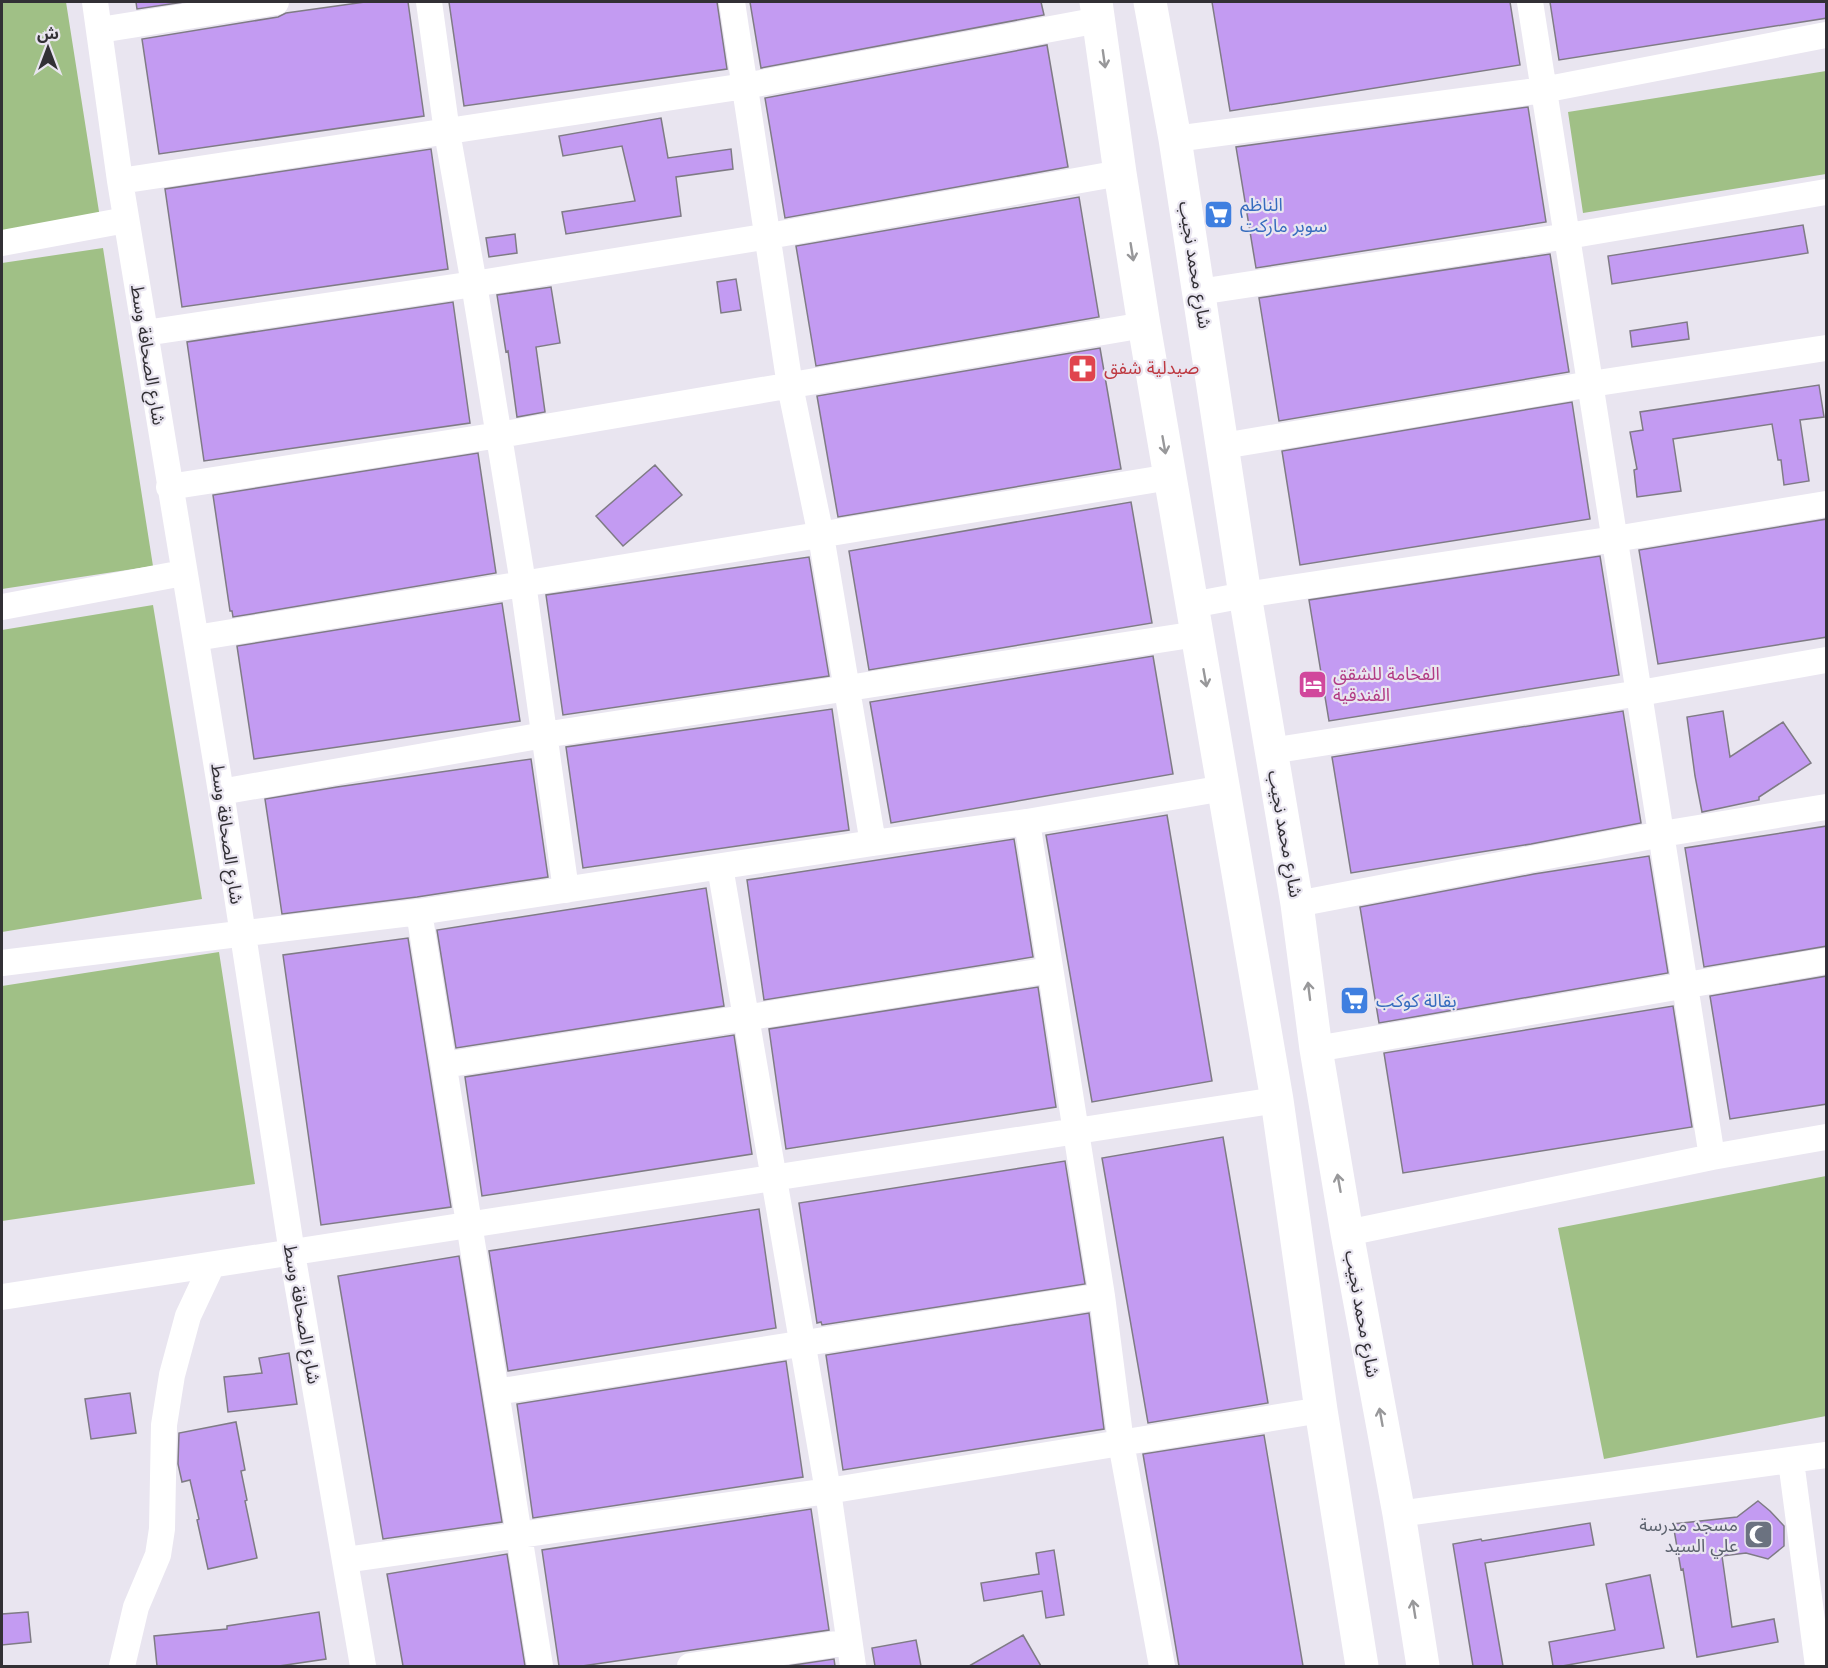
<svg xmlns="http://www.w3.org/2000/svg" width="1828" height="1668" font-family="Inter,'Noto Sans Arabic',sans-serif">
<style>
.green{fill:#a0c086}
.building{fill:#c39bf2;stroke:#7f7b85;stroke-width:1.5}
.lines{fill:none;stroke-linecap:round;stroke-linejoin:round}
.minor{stroke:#fff;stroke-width:26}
.major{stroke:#fff;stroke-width:33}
.oneway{stroke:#98989a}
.labels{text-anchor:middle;stroke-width:4.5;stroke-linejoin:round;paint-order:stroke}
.shop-label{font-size:18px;fill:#366cbe;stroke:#e9e5f0;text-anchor:start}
.street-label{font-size:18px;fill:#323035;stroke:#e9e5f0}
.health-label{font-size:18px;fill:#be3a42;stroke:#e9e5f0;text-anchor:start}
.hotel-label{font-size:18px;fill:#b23c85;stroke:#e9e5f0;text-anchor:start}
.worship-label{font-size:18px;fill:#5b616d;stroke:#e9e5f0;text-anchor:end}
</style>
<rect width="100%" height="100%" fill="#e9e5f0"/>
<!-- green -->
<path class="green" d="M2,2H66L100,218L2,233Z
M1826,71V174L1583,213L1568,112Z
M103,248L153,566L2,589V263Z
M153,605L202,899L2,932V630Z
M219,952L255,1184L2,1221V986Z
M1826,1176V1416L1604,1459L1558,1228Z"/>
<!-- building -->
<path class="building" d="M136,2H184L137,9Z
M365,2H408L424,116L159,154L142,39L278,17L286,13Z
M449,2H717L727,69L464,106Z
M750,2H1041L1044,15L761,68Z
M1212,2H1510L1520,65L1230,111Z
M1550,2H1827V18L1559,60Z
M1047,45L1068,167L785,218L765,98Z
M1528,107L1546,222L1256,268L1236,147Z
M661,118L668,158L731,149L733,169L676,177L681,216L566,234L562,212L635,201L622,146L563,156L559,136Z
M431,149L448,269L182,307L165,189Z
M1079,197L1099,317L816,366L796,246Z
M1803,225L1808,253L1612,284L1608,256Z
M515,234L517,253L489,257L486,238Z
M1550,254L1569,372L1279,421L1259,298Z
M736,279L741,310L721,313L717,282Z
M551,287L560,343L536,347L545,412L517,417L508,351L506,352L497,295Z
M453,302L470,423L204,461L187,342Z
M1687,322L1689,339L1632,347L1630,331Z
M1100,348L1121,469L838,517L817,396Z
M1819,385L1824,417L1800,420L1809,481L1784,485L1781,460H1778L1772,424L1673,439L1681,491L1637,497L1634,470L1637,469L1630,432L1643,430L1640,412Z
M1572,402L1590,519L1300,565L1282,451Z
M478,453L496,573L233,617L232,611H230L213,495Z
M655,465L682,495L623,546L596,516Z
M1131,502L1152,623L869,670L849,551Z
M1827,519V637L1658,664L1639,550Z
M1600,556L1619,675L1329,721L1309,600Z
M809,557L829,676L563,715L546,595Z
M502,603L520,721L254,759L237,646Z
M1153,656L1173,774L891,823L870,702Z
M832,709L849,830L583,868L566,747Z
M1623,711L1641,823L1531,844L1351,873L1332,757Z
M1723,711L1730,757L1783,722L1811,763L1759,797V800L1702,812L1695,776L1687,717Z
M531,759L548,877L417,897L282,914L265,799L337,787Z
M1167,815L1212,1081L1092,1102L1046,835Z
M1827,826V946L1704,967L1685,848Z
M1014,839L1033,957L764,1000L747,880Z
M1649,856L1668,973L1379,1023L1360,907L1534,874Z
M706,888L724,1006L456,1048L437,930Z
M408,938L451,1207L321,1225L283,955Z
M1827,976V1104L1730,1119L1710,996Z
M1038,987L1056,1107L786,1149L769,1029Z
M1673,1006L1692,1127L1403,1173L1384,1053Z
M734,1035L752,1154L482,1196L465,1077Z
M1223,1137L1268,1403L1148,1423L1102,1158Z
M1065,1161L1085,1284L822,1325L821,1322L817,1323L799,1203Z
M759,1209L776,1328L508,1371L489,1251Z
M459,1256L502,1522L383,1539L338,1276Z
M1089,1313L1104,1429L843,1470L826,1355Z
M289,1353L297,1404L228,1412L224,1377L262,1373L259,1358Z
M786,1361L803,1477L533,1518L517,1404Z
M130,1393L136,1433L91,1439L85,1399Z
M236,1422L245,1470L241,1471L247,1500L245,1501L257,1558L208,1569L197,1520L199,1519L190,1480L182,1482L178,1464L179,1433Z
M1264,1435L1303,1666H1179L1143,1454Z
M1758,1501L1770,1511L1784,1526V1546L1768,1559L1746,1553L1722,1556L1732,1627L1774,1619L1778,1642L1697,1657L1683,1569L1681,1570L1673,1524L1737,1517Z
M811,1509L829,1630L582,1666H559L542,1550Z
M1590,1523L1594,1545L1485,1563L1503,1666H1473L1453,1544L1481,1539L1482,1541Z
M1054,1550L1064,1615L1046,1618L1042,1591L984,1601L981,1583L1039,1574L1036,1553Z
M507,1554L525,1666H403L387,1574Z
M1650,1575L1664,1648L1562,1666H1553L1549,1642L1615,1630L1606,1584Z
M28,1612L31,1642L2,1645V1614Z
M319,1612L326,1659L279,1666H157L154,1636L227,1629V1626Z
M1023,1635L1041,1666H969Z
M916,1640L921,1666H875L872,1648Z
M834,1659L835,1666H787Z"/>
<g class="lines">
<!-- minor -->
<path class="minor" d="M95,2L120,181L221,792L292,1253L363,1666
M429,2L447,132L474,284L523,583L566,890
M732,2L790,386L821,536L873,843
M1530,2L1712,1157
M100,30L276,2
M1175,139L1543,90L1826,35
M120,181L745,86L1099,20
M2,243L126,220
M1199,292L1568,236L1826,192
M145,333L474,284L769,236L1120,173
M1223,446L1591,384L1826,348
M169,487L499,435L1144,325
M1192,605L1245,595L1615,539L1826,504
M2,607L183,573
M196,638L1170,477
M1271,751L1640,693L1826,660
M221,792L544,735L1197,634
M1027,822L1102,1296L1121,1443L1162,1666
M720,867L828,1491L853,1666
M1297,904L1662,834L1826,807
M419,912L540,1666
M2,963L419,912L873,843L1027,822L1224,788
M1316,1049L1826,961
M444,1065L1050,970
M1347,1233L1712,1157L1826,1137
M2,1297L1277,1100
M496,1392L1102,1296
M1791,1461L1818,1666
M1399,1514L1826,1455
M345,1560L828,1491L1321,1410
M122,1666L136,1607L158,1555L162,1529L164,1425L172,1375L188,1316L212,1265
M690,1666L849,1642"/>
<!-- major -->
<path class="major" d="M1096,2L1120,173L1144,325L1277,1100L1321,1410L1362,1666
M1150,2L1175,139L1245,595L1297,904L1316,1049L1347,1233L1399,1514L1423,1666"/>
</g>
<!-- one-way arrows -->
<defs><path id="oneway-shaft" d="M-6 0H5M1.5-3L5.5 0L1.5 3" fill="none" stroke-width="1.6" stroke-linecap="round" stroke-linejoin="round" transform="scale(1.5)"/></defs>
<g class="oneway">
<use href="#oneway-shaft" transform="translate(1104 59) rotate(82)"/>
<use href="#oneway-shaft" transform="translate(1132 252) rotate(81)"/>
<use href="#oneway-shaft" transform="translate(1164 445) rotate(80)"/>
<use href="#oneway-shaft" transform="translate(1205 678) rotate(80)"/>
<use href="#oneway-shaft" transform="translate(1309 991) rotate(-97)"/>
<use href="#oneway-shaft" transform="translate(1339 1183) rotate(-100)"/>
<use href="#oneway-shaft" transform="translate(1381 1417) rotate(-100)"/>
<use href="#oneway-shaft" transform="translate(1414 1609) rotate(-99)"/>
</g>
<!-- icons -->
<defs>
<symbol id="supermarket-square" viewBox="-11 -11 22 22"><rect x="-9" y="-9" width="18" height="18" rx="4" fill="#3f7fe0" stroke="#e9e5f0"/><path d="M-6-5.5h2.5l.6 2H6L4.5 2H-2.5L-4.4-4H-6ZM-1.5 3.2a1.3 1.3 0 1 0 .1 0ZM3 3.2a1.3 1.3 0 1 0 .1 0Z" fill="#fff"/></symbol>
<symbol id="pharmacy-square" viewBox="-11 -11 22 22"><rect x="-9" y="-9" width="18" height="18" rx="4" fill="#e0444e" stroke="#e9e5f0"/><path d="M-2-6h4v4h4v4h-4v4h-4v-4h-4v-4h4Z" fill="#fff"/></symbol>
<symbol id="hotel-square" viewBox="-11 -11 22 22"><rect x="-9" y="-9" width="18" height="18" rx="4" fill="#d1479c" stroke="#e9e5f0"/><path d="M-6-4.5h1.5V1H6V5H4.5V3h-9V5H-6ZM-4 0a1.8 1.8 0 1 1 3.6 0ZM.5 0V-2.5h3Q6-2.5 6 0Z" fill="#fff"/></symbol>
<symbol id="mosque-square" viewBox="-11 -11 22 22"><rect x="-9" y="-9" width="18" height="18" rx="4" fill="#6b7280" stroke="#e9e5f0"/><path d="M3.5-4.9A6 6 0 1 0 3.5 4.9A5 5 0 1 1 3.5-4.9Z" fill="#fff"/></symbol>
</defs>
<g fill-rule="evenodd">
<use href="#supermarket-square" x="1202" y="198" width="33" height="33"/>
<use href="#pharmacy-square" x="1066" y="352" width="33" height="33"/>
<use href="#hotel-square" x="1296" y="668" width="33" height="33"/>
<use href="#supermarket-square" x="1338" y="984" width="33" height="33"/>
<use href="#mosque-square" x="1742" y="1518" width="33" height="33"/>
</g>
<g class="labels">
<!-- shop labels -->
<g class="shop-label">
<text x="1240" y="211">الناظم<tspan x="1240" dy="21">سوبر ماركت</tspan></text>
<text x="1376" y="1007">بقالة كوكب</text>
</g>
<!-- street labels -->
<g class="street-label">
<text transform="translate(1195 265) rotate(81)" y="6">شارع محمد نجيب</text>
<text transform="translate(148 355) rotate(81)" y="6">شارع الصحافة وسط</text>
<text transform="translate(227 834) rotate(82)" y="6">شارع الصحافة وسط</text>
<text transform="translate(1285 834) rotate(80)" y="6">شارع محمد نجيب</text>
<text transform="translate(302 1314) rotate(80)" y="6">شارع الصحافة وسط</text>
<text transform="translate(1362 1314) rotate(80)" y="6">شارع محمد نجيب</text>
</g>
<!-- health labels -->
<g class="health-label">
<text x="1104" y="374">صيدلية شفق</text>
</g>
<!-- hotel labels -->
<g class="hotel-label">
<text x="1333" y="680">الفخامة للشقق<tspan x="1333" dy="21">الفندقية</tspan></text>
</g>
<!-- worship labels -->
<g class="worship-label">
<text x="1738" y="1531">مسجد مدرسة<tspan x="1738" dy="21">علي السيد</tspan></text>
</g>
</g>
<!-- border -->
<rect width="1828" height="1668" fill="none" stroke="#323035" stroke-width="6"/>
<!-- north arrow -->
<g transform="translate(48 48)" stroke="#e9e5f0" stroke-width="4.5" paint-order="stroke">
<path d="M0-4.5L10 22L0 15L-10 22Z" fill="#323035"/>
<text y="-9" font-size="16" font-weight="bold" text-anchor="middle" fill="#323035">ش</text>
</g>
</svg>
